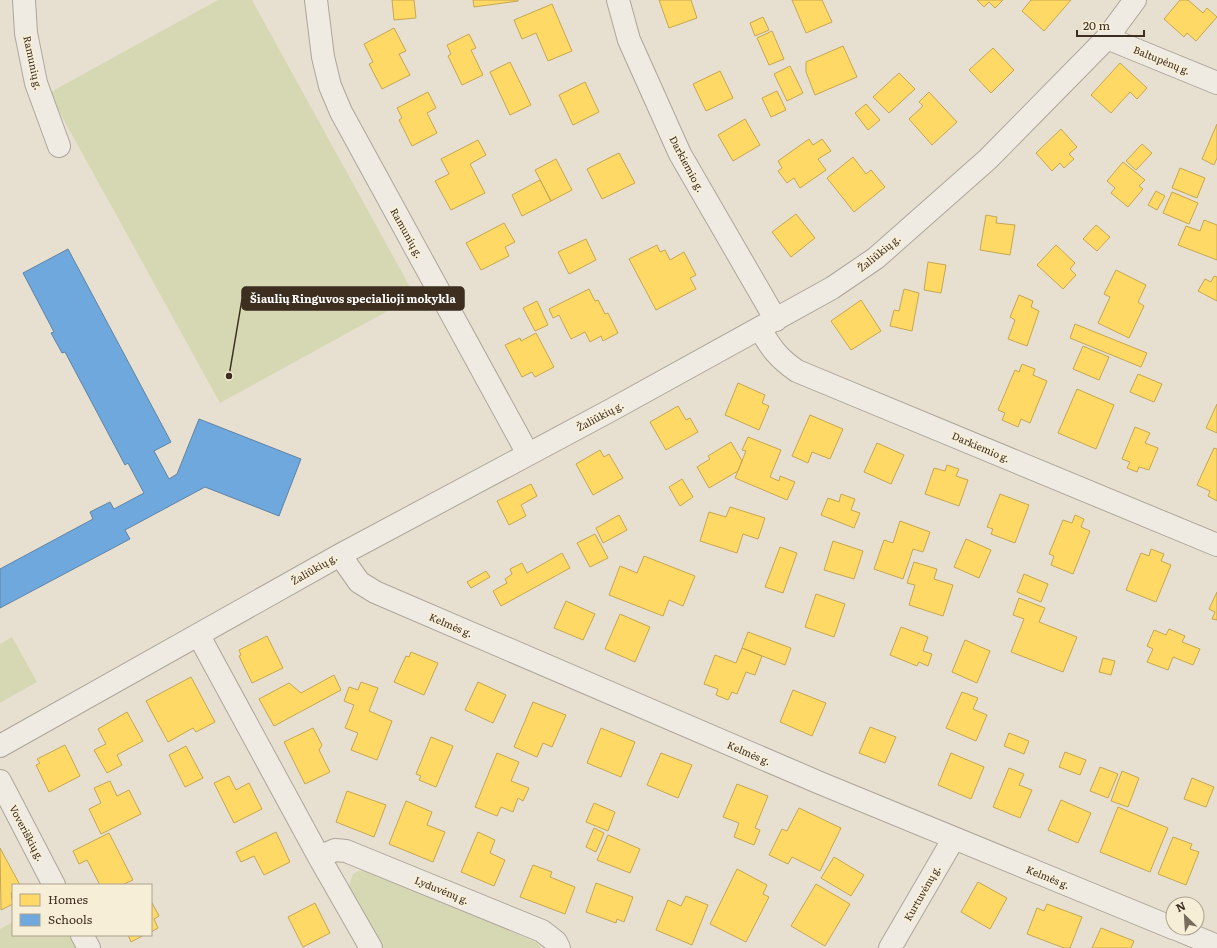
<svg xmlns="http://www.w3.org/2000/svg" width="1217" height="948" font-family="Literata,serif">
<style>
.green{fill:#d6d7b3}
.homes{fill:#ffd966;stroke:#c5a651}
.schools{fill:#6fa8dc;stroke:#6083a4}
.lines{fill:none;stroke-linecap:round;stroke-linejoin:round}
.minor-casing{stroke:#ada599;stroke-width:24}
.minor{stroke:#efebe3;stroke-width:22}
.labels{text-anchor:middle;stroke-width:4;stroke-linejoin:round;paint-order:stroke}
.street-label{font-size:10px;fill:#3d2e20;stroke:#f7eed8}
.leader{fill:none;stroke:#3d2e20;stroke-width:1.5}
.callout-dot{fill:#3d2e20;stroke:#f7eed8;stroke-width:1.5}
.callout{fill:#3d2e20;stroke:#3d2e20;stroke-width:1.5}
.callout-label{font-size:11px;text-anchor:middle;font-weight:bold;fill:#fff}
</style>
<rect width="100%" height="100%" fill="#e7e0d1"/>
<!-- green -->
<path class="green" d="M218,0H252L415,296L220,403L49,93Z
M12,637L37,682L0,703V644Z
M358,871H364L536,942L542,948H380L349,886L353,874Z
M13,922V935H82L89,948H0V929Z"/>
<!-- homes -->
<path class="homes" d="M392,0H414L416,18L394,20Z
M473,0H518V1L474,7Z
M659,0H691L697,18L669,28Z
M792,0H822L832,22L806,33Z
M977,0H1003L995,8L989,2L984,7Z
M1031,0H1071L1044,31L1022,11Z
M1180,0H1188L1203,13L1207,8L1217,17L1196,41L1187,33L1184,37L1164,19Z
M552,4L572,51L548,61L536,33L522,39L514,20Z
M763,17L769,30L755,36L750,23Z
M394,28L406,51L399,54L410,75L382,89L369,64L373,62L364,44Z
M772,31L784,59L769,65L757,38Z
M469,34L476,48L471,50L483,75L462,85L448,56L451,54L447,45Z
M843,46L857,77L815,95L806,72V62Z
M993,48L1014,70L991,93L969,70Z
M510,62L531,105L510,115L490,72Z
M1120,63L1147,88L1137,99L1130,92L1111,113L1091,95Z
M790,66L803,93L787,101L774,74Z
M720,71L733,98L706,111L693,84Z
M899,73L915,89L889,113L873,97Z
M585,82L599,112L573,125L559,95Z
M777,91L786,110L771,117L762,98Z
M428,92L436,108L427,113L437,133L412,146L399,120L402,118L397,108Z
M929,92L957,122L932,145L909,119L923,106L919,102Z
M866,104L880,120L868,130L855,113Z
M745,119L760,145L733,161L718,135Z
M1217,124V158L1214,165L1202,159Z
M1061,129L1077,147L1069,154L1074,159L1064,168L1060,163L1052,171L1036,153Z
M809,139L813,145L822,139L831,151L818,159L826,170L800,188L794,178L787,183L778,171L782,168L778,161Z
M478,140L486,155L470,164L485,193L451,210L435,181L449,174L441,159Z
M1142,144L1152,153L1136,170L1126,161Z
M619,153L635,183L602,199L587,169Z
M853,157L866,174L871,170L885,187L854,212L827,178Z
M556,159L572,190L551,201L535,170Z
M1123,162L1145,180L1139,186L1143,189L1128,207L1111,193L1115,188L1107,181Z
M1180,168L1205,178L1197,198L1172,188Z
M540,180L551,201L522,216L512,195Z
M1156,191L1165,196L1157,210L1148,205Z
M1172,192L1198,203L1189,224L1163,213Z
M796,214L815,238L791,257L772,232Z
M986,215L997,217L996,223L1015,225L1010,255L980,250Z
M1204,220L1217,225V260L1178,245L1186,226L1200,231Z
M504,223L515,242L505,247L509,256L481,270L466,243Z
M1096,225L1110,237L1097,251L1083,239Z
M586,239L596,260L569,274L558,252Z
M657,245L660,252L665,250L670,260L684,252L696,275L690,278L696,289L656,310L629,259Z
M1056,245L1075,263L1070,269L1076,275L1063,289L1037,265Z
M928,262L946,265L941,293L924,290Z
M1116,270L1146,285L1138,302L1144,306L1129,338L1098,323L1110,297L1104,294Z
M1214,276L1217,277V301L1198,291L1205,279L1211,282Z
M589,289L595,301L598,300L605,314L608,313L618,333L603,341L601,336L590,342L585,332L571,339L559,315L553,318L549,309Z
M904,289L919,293L912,331L890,326L894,310L899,311Z
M1019,295L1033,301L1031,307L1039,311L1027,346L1008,339L1015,320L1010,317Z
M861,300L881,331L851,350L831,321Z
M537,301L548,325L535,331L523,308Z
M1075,324L1147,353L1141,367L1070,338Z
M536,333L554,367L535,377L532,372L522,377L505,345L520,338L521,341Z
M1083,346L1109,357L1099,380L1073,369Z
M1022,364L1035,369L1033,375L1047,381L1030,423L1021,419L1018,427L1002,420L1005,413L998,410L1015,370L1019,372Z
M1138,374L1162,384L1154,402L1130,392Z
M738,383L765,395L762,403L769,406L759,430L725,415Z
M1077,389L1114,405L1096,449L1058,433Z
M1217,404V433L1206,428Z
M678,406L686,420L690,418L698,432L666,450L650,422Z
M810,415L843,429L830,459L812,452L808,463L792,456Z
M1135,427L1150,433L1145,443L1158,448L1149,470L1139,467L1137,472L1127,468L1130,462L1122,459Z
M748,437L781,450L770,477L779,481L780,476L795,482L787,500L735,478L746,451L742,450Z
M731,442L742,461L738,471L709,488L697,467L710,459L708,456Z
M877,443L904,455L891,484L864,472Z
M1214,448L1217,449V501L1208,496L1210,491L1197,485Z
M600,450L604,457L609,454L623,478L593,495L576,464Z
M947,465L959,469L956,476L968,480L959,506L925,494L934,468L945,471Z
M682,479L693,497L680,506L669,487Z
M531,484L537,496L521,505L526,516L509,525L497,501Z
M841,494L855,499L851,510L860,513L854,528L821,515L828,498L839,502Z
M1000,494L1029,505L1015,543L991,534L993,529L987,527Z
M730,507L765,518L758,539L743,534L737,553L700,541L709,512L726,517Z
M619,515L627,530L603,543L596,528Z
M1075,515L1084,519L1081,527L1090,531L1073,574L1051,565L1054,556L1049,554L1063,520L1072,523Z
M900,521L930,532L923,552L913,549L903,579L874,569L884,540L893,543Z
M595,534L608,558L590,567L577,543Z
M966,539L991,550L979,578L954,567Z
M833,541L863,551L854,579L824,570Z
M780,547L797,553L783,593L765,587Z
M1151,549L1164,554L1161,561L1171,565L1156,602L1126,590L1141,553L1149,556Z
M562,553L570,568L501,606L493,591L507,583L505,579L512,574L510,569L522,563L527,573Z
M644,556L695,576L683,606L669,600L663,616L609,595L620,566L637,573Z
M914,562L937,569L934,579L953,585L943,616L909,605L915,585L907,583Z
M486,571L490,577L471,588L467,582Z
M1024,574L1048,584L1041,602L1017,592Z
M1217,592V620L1212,619L1215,612L1209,609Z
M816,594L845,604L834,637L805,627Z
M1019,598L1045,608L1039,622L1077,637L1063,672L1011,652L1024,619L1013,615Z
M566,601L595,614L583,640L554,628Z
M620,614L650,627L635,662L605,649Z
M901,627L928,637L923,651L932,654L928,666L919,662L917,666L890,655Z
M1169,629L1185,636L1182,642L1200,649L1193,665L1173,657L1168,670L1147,662L1153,649L1147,646L1154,630L1166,635Z
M748,632L791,648L785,665L742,648Z
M267,636L283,668L252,683L239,656L241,655L239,650Z
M965,640L990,651L977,683L952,672Z
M742,648L762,656L755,675L746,672L737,694L732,692L728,700L716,695L718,689L704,684L715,655L736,663Z
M411,652L438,663L424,695L394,682L406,656L409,657Z
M1103,658L1115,661L1111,675L1099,672Z
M334,675L341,690L274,726L259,699L289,683L301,693Z
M191,677L215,722L196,732L193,728L168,742L146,701Z
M361,682L378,688L369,711L392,721L377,760L351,750L358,733L345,728L354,705L344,701L349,687L358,690Z
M478,682L506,695L493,723L465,710Z
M793,690L826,703L812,736L780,722Z
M962,692L978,698L973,709L987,715L976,741L946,728Z
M533,702L566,715L552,747L543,743L537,757L514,747Z
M127,712L143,741L117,755L122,765L107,773L94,750L106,744L98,729Z
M870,727L896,737L885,763L859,753Z
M313,728L322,745L319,750L330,772L305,784L284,742Z
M601,728L635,742L621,777L587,763Z
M1009,733L1029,741L1024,754L1004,746Z
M431,737L453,746L436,787L419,780L421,776L416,774Z
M65,745L80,776L49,792L36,765L40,763L37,759Z
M186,746L203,778L185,787L169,755Z
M1065,752L1086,760L1080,775L1059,767Z
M497,753L519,762L511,781L529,788L523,801L518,798L513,812L501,807L497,816L475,807Z
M661,753L692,765L678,798L647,785Z
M951,753L984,767L971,799L938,785Z
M1100,767L1118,774L1108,798L1090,791Z
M1009,768L1024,774L1019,785L1032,790L1020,818L993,807Z
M1122,771L1139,778L1128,807L1111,801Z
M229,776L236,790L249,783L262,809L234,823L214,783Z
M1192,778L1214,787L1206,807L1184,799Z
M110,781L117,796L129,790L141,814L101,834L89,809L101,803L94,788Z
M737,784L768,796L755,828L760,830L754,845L734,837L739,823L723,817Z
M347,791L386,805L374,837L336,822Z
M1061,800L1091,813L1078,843L1048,830Z
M406,801L432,812L427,825L445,832L433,862L389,844Z
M594,803L615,812L608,831L586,822Z
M1118,807L1168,828L1150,872L1100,852Z
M799,808L841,828L820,871L792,857L788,864L769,855L782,829L787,831Z
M594,828L604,833L596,852L586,847Z
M276,832L290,862L264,875L254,856L241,862L236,852Z
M478,832L495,840L490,853L505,860L494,886L461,872Z
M109,833L133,880L122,885H100L87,860L79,864L73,851Z
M608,835L640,849L630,873L597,860Z
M1173,837L1192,844L1190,849L1199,852L1186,885L1158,874Z
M0,848L20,885H13V892L11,893L13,904L1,910Z
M834,857L864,875L851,896L821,878Z
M533,865L552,872L550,877L575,887L565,914L520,897Z
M737,869L767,885L763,894L769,897L746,942L710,924Z
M978,882L1007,898L990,929L961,912Z
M596,883L633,897L624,922L617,919L616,923L586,912Z
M816,884L850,904L825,946L791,926Z
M686,896L708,905L692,945L656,930L668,900L681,906Z
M151,901L159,916L154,919L158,928L151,932Z
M315,903L330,933L303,947L288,917Z
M1047,904L1082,917L1070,948H1064L1027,934L1037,908L1044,911Z
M1101,928L1134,941L1131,948H1092Z
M128,935H144L131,942Z"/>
<!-- schools -->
<path class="schools" d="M68,249L171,442L154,451L169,479L177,474L199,419L301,459L279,516L205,487L125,530L130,539L0,608V569L93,519L90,512L110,502L114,509L144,493L128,463L125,465L65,352L62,353L51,333L54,332L23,273Z"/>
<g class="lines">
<defs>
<path id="minor" d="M24,0L26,33L36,83L59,146
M316,0L323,57L330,86L341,112L528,454
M618,0L629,40L680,154L776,320
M1107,38L1217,83
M760,329C771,348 778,358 797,371L1217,545
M340,555L359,582L375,592L820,783L1173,928
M199,636L319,857L371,948
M0,746L340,555L613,409L832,288L876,258L988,159L1107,38L1135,0
M0,781L54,885
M319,857L335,850L346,851L542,931L556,942L559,948
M1174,928L1217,946
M82,935L89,948
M890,948L954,838"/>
</defs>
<!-- minor casing -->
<use href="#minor" class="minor-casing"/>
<!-- minor -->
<use href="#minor" class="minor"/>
</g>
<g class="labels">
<!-- street labels -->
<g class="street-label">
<text transform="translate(1162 60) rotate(22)" y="4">Baltupėnų g.</text>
<text transform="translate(33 63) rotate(78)" y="4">Ramunių g.</text>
<text transform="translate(687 164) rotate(62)" y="4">Darkiemio g.</text>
<text transform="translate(407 233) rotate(61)" y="4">Ramunių g.</text>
<text transform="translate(879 253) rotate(-39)" y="4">Žaliūkių g.</text>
<text transform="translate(600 416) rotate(-28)" y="4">Žaliūkių g.</text>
<text transform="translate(981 447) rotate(23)" y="4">Darkiemio g.</text>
<text transform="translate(314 569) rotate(-30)" y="4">Žaliūkių g.</text>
<text transform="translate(451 625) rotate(23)" y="4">Kelmės g.</text>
<text transform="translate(749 753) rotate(23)" y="4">Kelmės g.</text>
<text transform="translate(27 833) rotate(62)" y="4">Voveriškių g.</text>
<text transform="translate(1048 877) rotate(22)" y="4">Kelmės g.</text>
<text transform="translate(442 890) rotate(22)" y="4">Lyduvėnų g.</text>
<text transform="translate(922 893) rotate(-60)" y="4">Kurtuvėnų g.</text>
</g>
</g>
<!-- callouts -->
<path class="leader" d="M229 376L242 299"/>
<circle class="callout-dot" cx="229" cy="376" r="4"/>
<rect class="callout" x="242" y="287" width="222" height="23" rx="4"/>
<g class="callout-label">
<text x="353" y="303">Šiaulių Ringuvos specialioji mokykla</text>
</g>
<!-- legend -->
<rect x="12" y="884" width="140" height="52" fill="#f7eed8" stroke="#ada18e"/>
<rect x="20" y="894" width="20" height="12" fill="#ffd966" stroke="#ada18e"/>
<text x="48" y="904" font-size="12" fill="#3d2e20">Homes</text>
<rect x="20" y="914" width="20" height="12" fill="#6fa8dc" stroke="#ada18e"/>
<text x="48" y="924" font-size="12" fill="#3d2e20">Schools</text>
<!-- north arrow -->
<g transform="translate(1185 916) rotate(335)"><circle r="19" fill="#f7eed8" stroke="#ada18e"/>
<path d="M0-3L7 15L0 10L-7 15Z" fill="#786c5e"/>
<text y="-6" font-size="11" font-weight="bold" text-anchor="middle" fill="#3d2e20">N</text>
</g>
<!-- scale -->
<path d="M1077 30v6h67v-6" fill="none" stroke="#3d2e20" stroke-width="2"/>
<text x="1083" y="30" font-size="12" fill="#3d2e20" stroke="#f7eed8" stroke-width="3" paint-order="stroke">20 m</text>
</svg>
